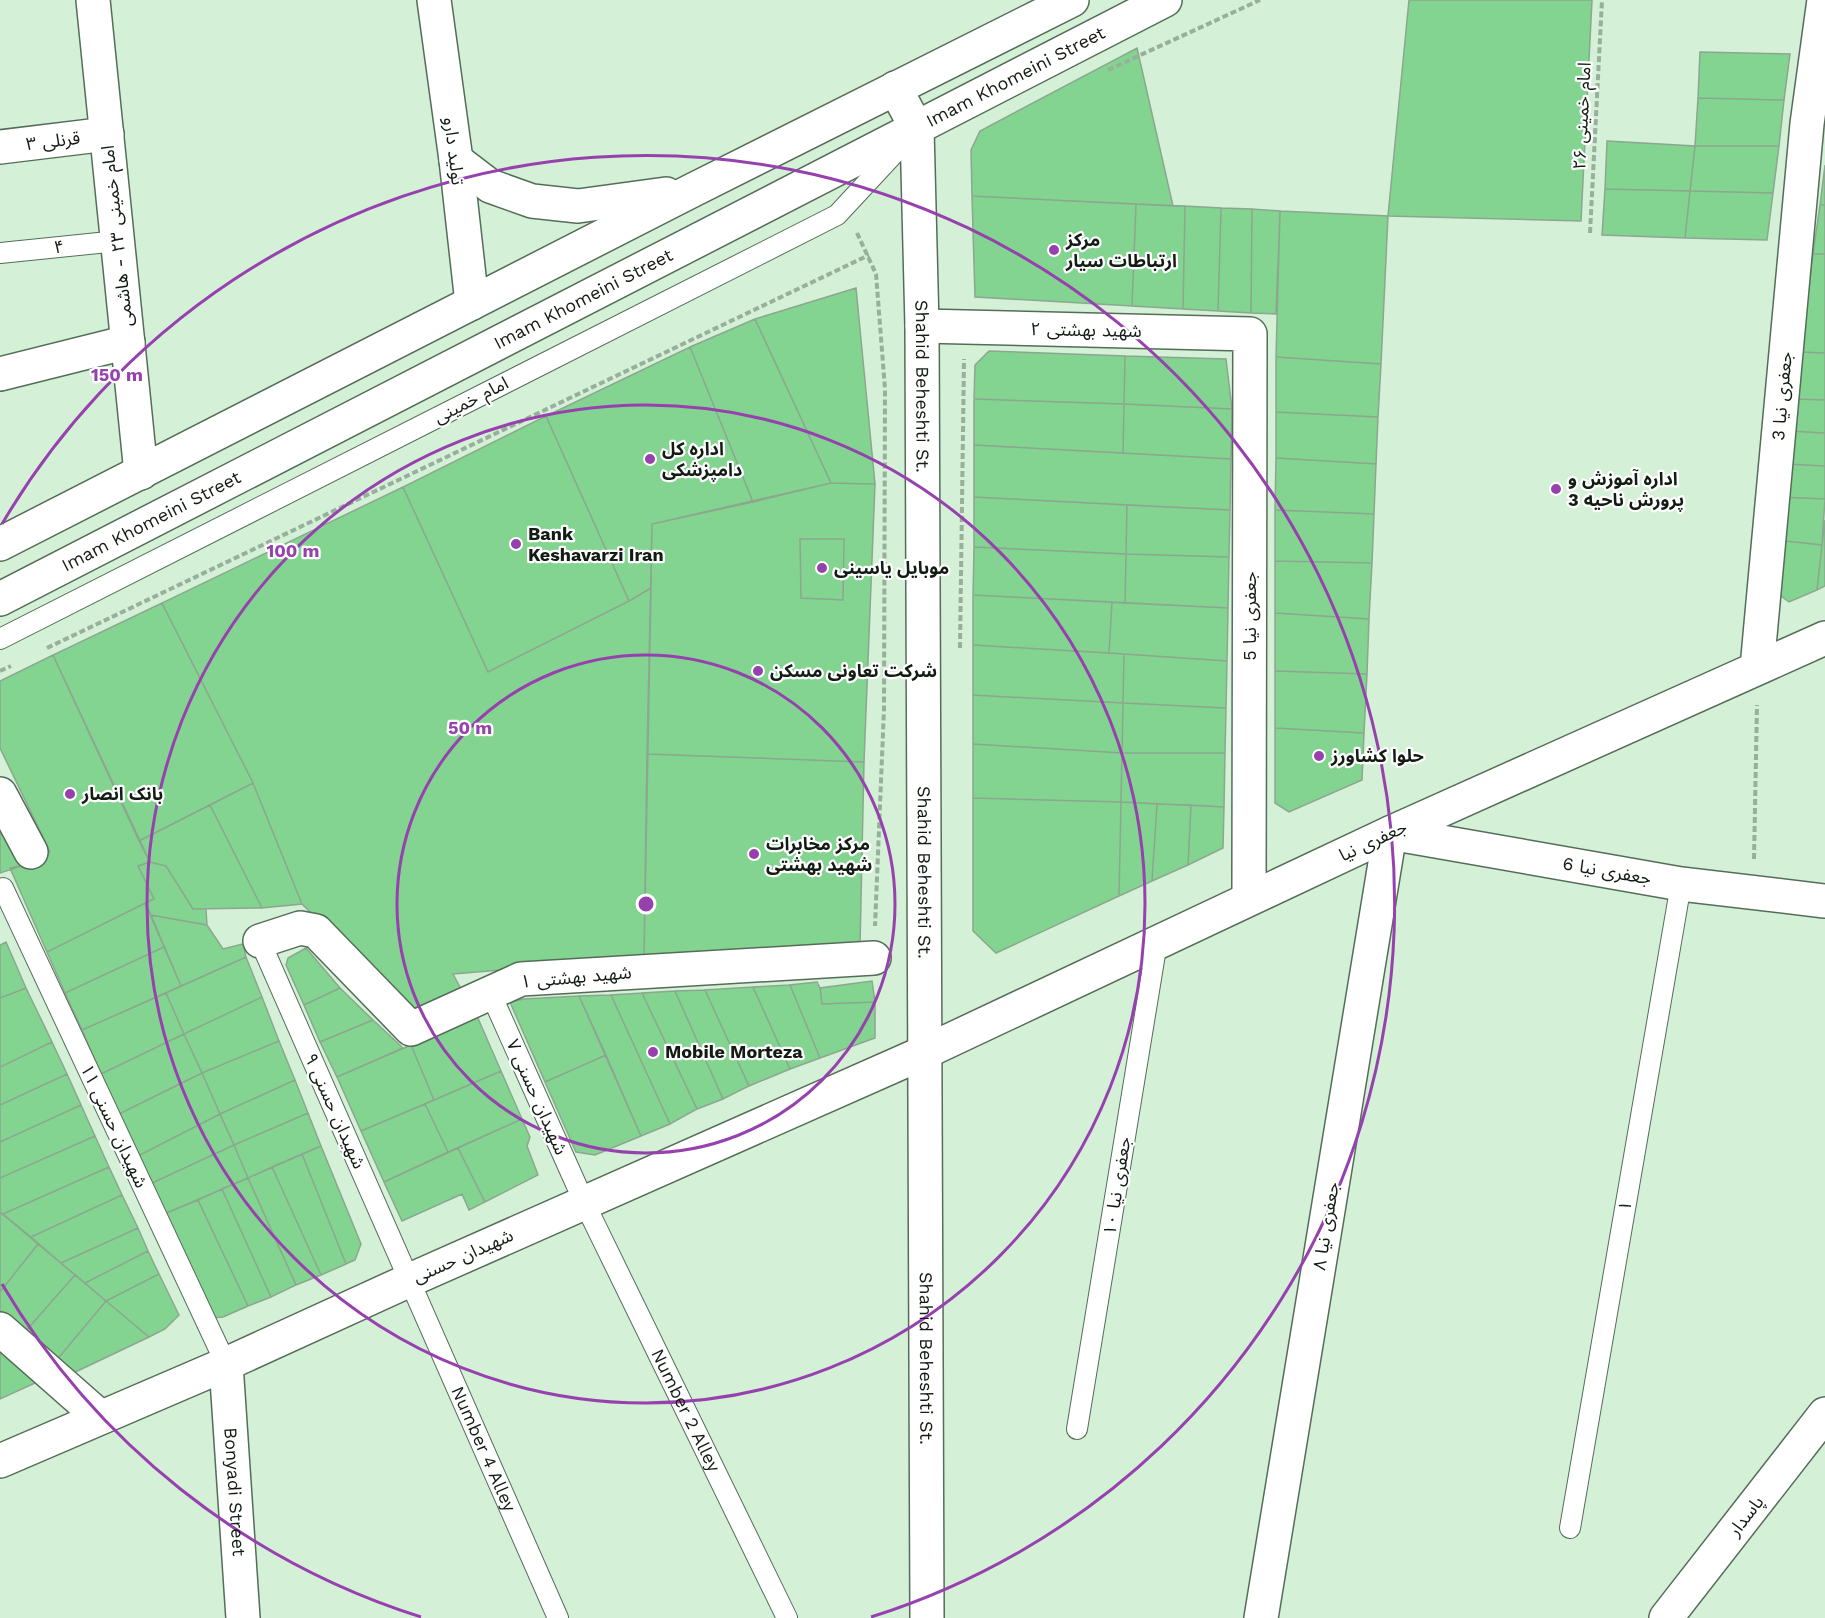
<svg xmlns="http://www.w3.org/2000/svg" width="1825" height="1618" font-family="'Work Sans','Noto Sans Arabic',sans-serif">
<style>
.building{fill:#83d490;stroke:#8ca78f;stroke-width:1.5}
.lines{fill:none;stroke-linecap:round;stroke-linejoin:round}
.lane-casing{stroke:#556d58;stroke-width:22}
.street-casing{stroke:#556d58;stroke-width:36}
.secondary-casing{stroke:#556d58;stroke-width:36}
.path{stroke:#98af9b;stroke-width:4;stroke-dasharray:6 3;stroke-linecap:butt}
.lane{stroke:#fff;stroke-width:20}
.street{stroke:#fff;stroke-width:33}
.secondary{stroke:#fff;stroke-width:33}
.ring{fill:none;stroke:#9741af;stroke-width:3}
.poi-dot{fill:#9741af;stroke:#fff;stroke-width:2}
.labels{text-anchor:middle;stroke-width:4.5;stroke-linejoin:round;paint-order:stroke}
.street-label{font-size:18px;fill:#121c13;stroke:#fff}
.poi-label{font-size:18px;font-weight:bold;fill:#121c13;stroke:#fff;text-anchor:start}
.centre{fill:#9741af;stroke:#fff;stroke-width:3}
.ring-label{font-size:18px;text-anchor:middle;font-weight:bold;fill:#9741af;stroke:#fff;stroke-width:4.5;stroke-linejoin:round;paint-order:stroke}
</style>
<rect width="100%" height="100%" fill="#d4f0d7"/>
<!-- building -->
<path class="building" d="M1409,0H1592L1581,221L1388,216Z
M1137,48L1173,206L972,196L971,150L980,131Z
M1700,52L1790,54L1784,100L1698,98Z
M1698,98L1784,100L1779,146H1695Z
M1607,141L1695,146L1690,191L1605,189Z
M1695,146H1779L1773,193L1690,191Z
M1825,165V205H1820Z
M1605,189L1690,191L1685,238L1602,235Z
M1690,191L1773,193L1767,240L1685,238Z
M972,196L1136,204L1132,306L975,297Z
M1136,204L1185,206L1183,309L1132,306Z
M1820,205H1825V254H1813Z
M1185,206L1221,208L1218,311L1183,309Z
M1221,208L1252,209L1251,313L1218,311Z
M1252,209L1280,211L1276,314L1251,313Z
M1280,211L1388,216L1381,364L1276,357Z
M1813,254H1825V353L1801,352Z
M856,288L875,484L831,483L755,319Z
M755,319L831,483L753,502L690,347Z
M690,347L753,502L652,524L651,588L629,601L546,416Z
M989,351L1125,356L1124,404L974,399L975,365Z
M1801,352L1825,353V400L1794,399Z
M1125,356L1226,359L1232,409L1124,404Z
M1276,357L1381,364L1378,417L1276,412Z
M974,399L1124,404L1123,453L974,445Z
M1794,399L1825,400V433L1790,431Z
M1124,404L1232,409L1231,459L1123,453Z
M1276,412L1378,417L1376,464L1276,458Z
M546,416L629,601L488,672L403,487Z
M1790,431L1825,433V466L1786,464Z
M974,445L1231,459L1230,510L974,497Z
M1276,458L1376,464L1374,514L1275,510Z
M1786,464L1825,466V499L1781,497Z
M831,483L875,484L864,762L647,754L652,524Z
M403,487L488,672L629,601L651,588L644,958L453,974L461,989L414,1013L302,904L253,783L162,603Z
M974,497L1127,505L1126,554L974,547Z
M1781,497L1825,499L1822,545L1776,540Z
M1127,505L1230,510L1229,557L1126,554Z
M1275,510L1374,514L1372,563L1275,561Z
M1825,520V586L1817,590L1822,545Z
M800,539H844L843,600L801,598Z
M1776,540L1822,545L1817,590L1789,602L1769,587Z
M974,547L1126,554L1125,603L973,595Z
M1126,554L1229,557L1228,608L1125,603Z
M1275,561L1372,563L1369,619L1275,613Z
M973,595L1112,602L1109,653L973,645Z
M1112,602L1228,608L1227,661L1109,653Z
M162,603L253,783L139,841L53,655Z
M1275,613L1369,619L1367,674L1275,671Z
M973,645L1124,654L1123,703L973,695Z
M1124,654L1227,661L1226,708L1123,703Z
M53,655L150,862L138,866L154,899L47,952L10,868L24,865L50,852L0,748V681Z
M1275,671L1367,674L1364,733L1275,728Z
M973,695L1123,703L1122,753L973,744Z
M1123,703L1226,708L1225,753H1122Z
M1275,728L1364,733L1362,780L1289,812L1275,803Z
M973,744L1122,753L1121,802L973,798Z
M1122,753H1225L1224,807L1121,802Z
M647,754L864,762L860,946L644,958Z
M253,783L302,904L262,908L210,805Z
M973,798L1121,802L1119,896L996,953L973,931Z
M1121,802L1157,804L1152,881L1119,896Z
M1157,804L1191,805L1188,865L1152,881Z
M210,805L262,908L193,909L166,866L150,862L139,841Z
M1191,805L1224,807L1223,848L1188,865Z
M0,818L24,865L0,873Z
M150,862L166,866L193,909H206L207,925L151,915L145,903L154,899L138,866Z
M145,903L164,947L65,993L47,952Z
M151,915L207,925L223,949L243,944L246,957L181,986Z
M6,942L26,988L0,998V945Z
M164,947L181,986L82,1030L65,993Z
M306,948L340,988L304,1005L286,965L288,958Z
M246,957L262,997L184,1034L166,993Z
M872,981L875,1002L822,1004L820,988Z
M817,982L820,988L822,1004L875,1002V1038L820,1058L790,985Z
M790,985L820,1058L790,1069L753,987Z
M753,987L790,1069L749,1086L705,990Z
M26,988L52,1042L0,1067V998Z
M340,988L373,1020L320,1042L304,1005Z
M705,990L749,1086L723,1099L675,991Z
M675,991L723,1099L697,1109L642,993Z
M166,993L184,1034L101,1074L82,1030Z
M642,993L697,1109L670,1124L611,995Z
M611,995L670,1124L641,1136L579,996Z
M579,996L606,1055L545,1082L510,1002L524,999Z
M262,997L279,1041L202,1073L184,1034Z
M477,1016L501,1071L434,1100L411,1045Z
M373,1020L403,1048L337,1077L320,1042Z
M184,1034L202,1073L119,1114L101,1074Z
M279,1041L295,1080L220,1114L202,1073Z
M52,1042L67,1074L0,1105V1067Z
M411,1045L434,1100L361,1131L337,1077Z
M606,1055L641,1136L595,1155L576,1152L545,1082Z
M501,1071L522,1119L448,1152L425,1104Z
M202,1073L220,1114L138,1156L119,1114Z
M67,1074L81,1105L0,1142V1105Z
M295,1080L308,1113L234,1145L220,1114Z
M425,1104L448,1152L384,1182L361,1131Z
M81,1105L95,1136L0,1178V1142Z
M308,1113L321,1146L248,1178L234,1145Z
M220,1114L234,1145L150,1184L138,1156Z
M522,1119L530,1137L527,1146L538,1175L485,1202L458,1148Z
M95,1136L109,1167L3,1214L0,1212V1178Z
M234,1145L248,1178L164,1214L150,1184Z
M321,1146L361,1244L355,1260L346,1264L302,1154Z
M458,1148L485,1202L469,1210L462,1194L402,1221L384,1182Z
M302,1154L346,1264L321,1275L272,1167Z
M109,1167L122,1195L31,1237L3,1214Z
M272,1167L321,1275L296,1285L248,1178Z
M248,1178L296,1285L271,1297L222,1189Z
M222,1189L271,1297L248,1306L198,1200Z
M122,1195L138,1228L61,1263L31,1237Z
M198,1200L248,1306L223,1317L209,1318L164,1214Z
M0,1212L38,1244L0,1292Z
M138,1228L148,1251L85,1283L61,1263Z
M38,1244L75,1275L24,1333L0,1311V1292Z
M148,1251L159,1274L106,1301L85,1283Z
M159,1274L179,1315L165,1329L149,1337L106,1301Z
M75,1275L106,1301L55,1362L24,1333Z
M106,1301L149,1337L69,1375L55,1362Z
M0,1350L34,1373L35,1383L0,1399Z"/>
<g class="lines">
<defs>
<g id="lane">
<path d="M0,253L118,241"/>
<path d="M0,639L837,215L903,144"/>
<path d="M3,888L226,1364"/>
<path id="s1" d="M260,941L558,1618"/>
<path id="s2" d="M490,992L584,1202L787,1618"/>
<path d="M1077,1429L1157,942"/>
<path d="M1570,1528L1681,884"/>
</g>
<g id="street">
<path d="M93,0L141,473"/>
<path d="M0,147L107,134"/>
<path d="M922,326L1250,334L1249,898"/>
<path d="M0,374L128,342"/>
<path d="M1757,668L1807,124L1824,0"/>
<path d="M0,794L31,852"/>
<path d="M260,941L300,928L316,931L411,1029L521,979L874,958"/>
<path d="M0,1329L100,1417"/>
<path id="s3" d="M226,1364L243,1618"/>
<path d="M1261,1618L1390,833L1681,884L1825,901"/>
</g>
<g id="secondary">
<path d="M434,0L456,160L472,303"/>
<path id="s4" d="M895,88L917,129L922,326L927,1618"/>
<path d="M456,160L490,186L532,201L578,206L666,194"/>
<path d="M0,544L691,191L1072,0"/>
<path id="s5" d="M0,599L1165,0"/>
<path d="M0,1461L226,1364L410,1280L925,1052L1390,833L1825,638"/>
<path d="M1666,1618L1825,1414"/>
</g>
</defs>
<!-- lane casing -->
<use href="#lane" class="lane-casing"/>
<!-- street casing -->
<use href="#street" class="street-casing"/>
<!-- secondary casing -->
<use href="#secondary" class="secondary-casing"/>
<!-- path -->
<path class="path" d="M1108,70L1260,0
M857,233L876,274L885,389L884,709L875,926
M1590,233L1602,0
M47,648L869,255
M960,648L964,359
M0,671L11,666
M1754,859L1757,705"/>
<!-- lane -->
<use href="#lane" class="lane"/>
<!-- street -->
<use href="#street" class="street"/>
<!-- secondary -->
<use href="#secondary" class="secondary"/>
</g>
<!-- distance rings -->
<g class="ring">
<circle cx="646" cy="904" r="249"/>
<circle cx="646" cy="904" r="499"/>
<path d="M421 1617A748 748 0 0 1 2 1284M2 524A748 748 0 1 1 871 1617"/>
</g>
<!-- markers -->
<g class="poi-dot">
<circle cx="1054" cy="250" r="6"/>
<circle cx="650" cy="459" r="6"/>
<circle cx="1556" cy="489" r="6"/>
<circle cx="516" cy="544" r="6"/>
<circle cx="822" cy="568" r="6"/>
<circle cx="758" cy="671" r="6"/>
<circle cx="1319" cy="756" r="6"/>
<circle cx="70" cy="794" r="6"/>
<circle cx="754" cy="854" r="6"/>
<circle cx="653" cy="1052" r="6"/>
</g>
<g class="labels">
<!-- street labels -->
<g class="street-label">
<text dy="6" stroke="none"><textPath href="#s5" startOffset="1142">Imam Khomeini Street</textPath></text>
<text transform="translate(1582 116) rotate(-87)" y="6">امام خمینی ۲۶</text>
<text transform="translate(53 141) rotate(-7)" y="6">قرنلی ۳</text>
<text transform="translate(454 151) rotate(83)" y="6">تولید دارو</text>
<text transform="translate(117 236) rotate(-96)" y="6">امام خمینی ۲۳ - هاشمی</text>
<text transform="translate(59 247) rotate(-6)" y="6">۴</text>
<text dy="6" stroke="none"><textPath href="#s5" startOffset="656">Imam Khomeini Street</textPath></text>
<text transform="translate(1086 330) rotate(1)" y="6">شهید بهشتی ۲</text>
<text dy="6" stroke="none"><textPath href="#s4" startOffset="304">Shahid Beheshti St.</textPath></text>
<text transform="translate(1782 396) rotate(-85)" y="6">جعفری نیا 3</text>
<text transform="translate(471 400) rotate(-27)" y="6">امام خمینی</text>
<text dy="6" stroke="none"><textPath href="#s5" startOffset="170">Imam Khomeini Street</textPath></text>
<text transform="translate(1250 616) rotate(-90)" y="6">جعفری نیا 5</text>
<text transform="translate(1373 841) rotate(-25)" y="6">جعفری نیا</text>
<text transform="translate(1607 871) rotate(10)" y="6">جعفری نیا 6</text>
<text dy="6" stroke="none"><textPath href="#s4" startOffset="790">Shahid Beheshti St.</textPath></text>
<text transform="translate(576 977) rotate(-5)" y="6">شهید بهشتی ۱</text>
<text transform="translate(537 1097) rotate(66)" y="6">شهیدان حسنی ۷</text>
<text transform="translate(335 1111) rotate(66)" y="6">شهیدان حسنی ۹</text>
<text transform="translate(114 1126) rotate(65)" y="6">شهیدان حسنی ۱۱</text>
<text transform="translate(1117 1186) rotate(-81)" y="6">جعفری نیا ۱۰</text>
<text transform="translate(1625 1206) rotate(-80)" y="6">۱</text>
<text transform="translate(1326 1226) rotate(-81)" y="6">جعفری نیا ۸</text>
<text transform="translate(463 1256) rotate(-24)" y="6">شهیدان حسنی</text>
<text dy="6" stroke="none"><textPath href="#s4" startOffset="1276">Shahid Beheshti St.</textPath></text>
<text dy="6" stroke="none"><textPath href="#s2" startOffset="462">Number 2 Alley</textPath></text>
<text dy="6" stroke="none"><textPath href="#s1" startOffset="555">Number 4 Alley</textPath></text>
<text dy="6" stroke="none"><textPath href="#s3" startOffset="128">Bonyadi Street</textPath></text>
<text transform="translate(1746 1516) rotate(-52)" y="6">پاسدار</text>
</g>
<!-- poi labels -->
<g class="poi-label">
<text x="1066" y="246">مرکز<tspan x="1066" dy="21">ارتباطات سیار</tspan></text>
<text x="662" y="455">اداره کل<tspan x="662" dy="21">دامپزشکی</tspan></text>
<text x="1568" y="485">اداره آموزش و<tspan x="1568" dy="21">پرورش ناحیه 3</tspan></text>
<text x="528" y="540">Bank<tspan x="528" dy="21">Keshavarzi Iran</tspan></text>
<text x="834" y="574">موبایل یاسینی</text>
<text x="770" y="677">شرکت تعاونی مسکن</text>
<text x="1331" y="762">حلوا کشاورز</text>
<text x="82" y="800">بانک انصار</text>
<text x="766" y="850">مرکز مخابرات<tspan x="766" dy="21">شهید بهشتی</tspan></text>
<text x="665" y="1058">Mobile Morteza</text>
</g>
</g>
<circle cx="646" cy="904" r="9" class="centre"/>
<g class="ring-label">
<text x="117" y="381">150 m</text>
<text x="293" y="557">100 m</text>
<text x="470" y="734">50 m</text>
</g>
</svg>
